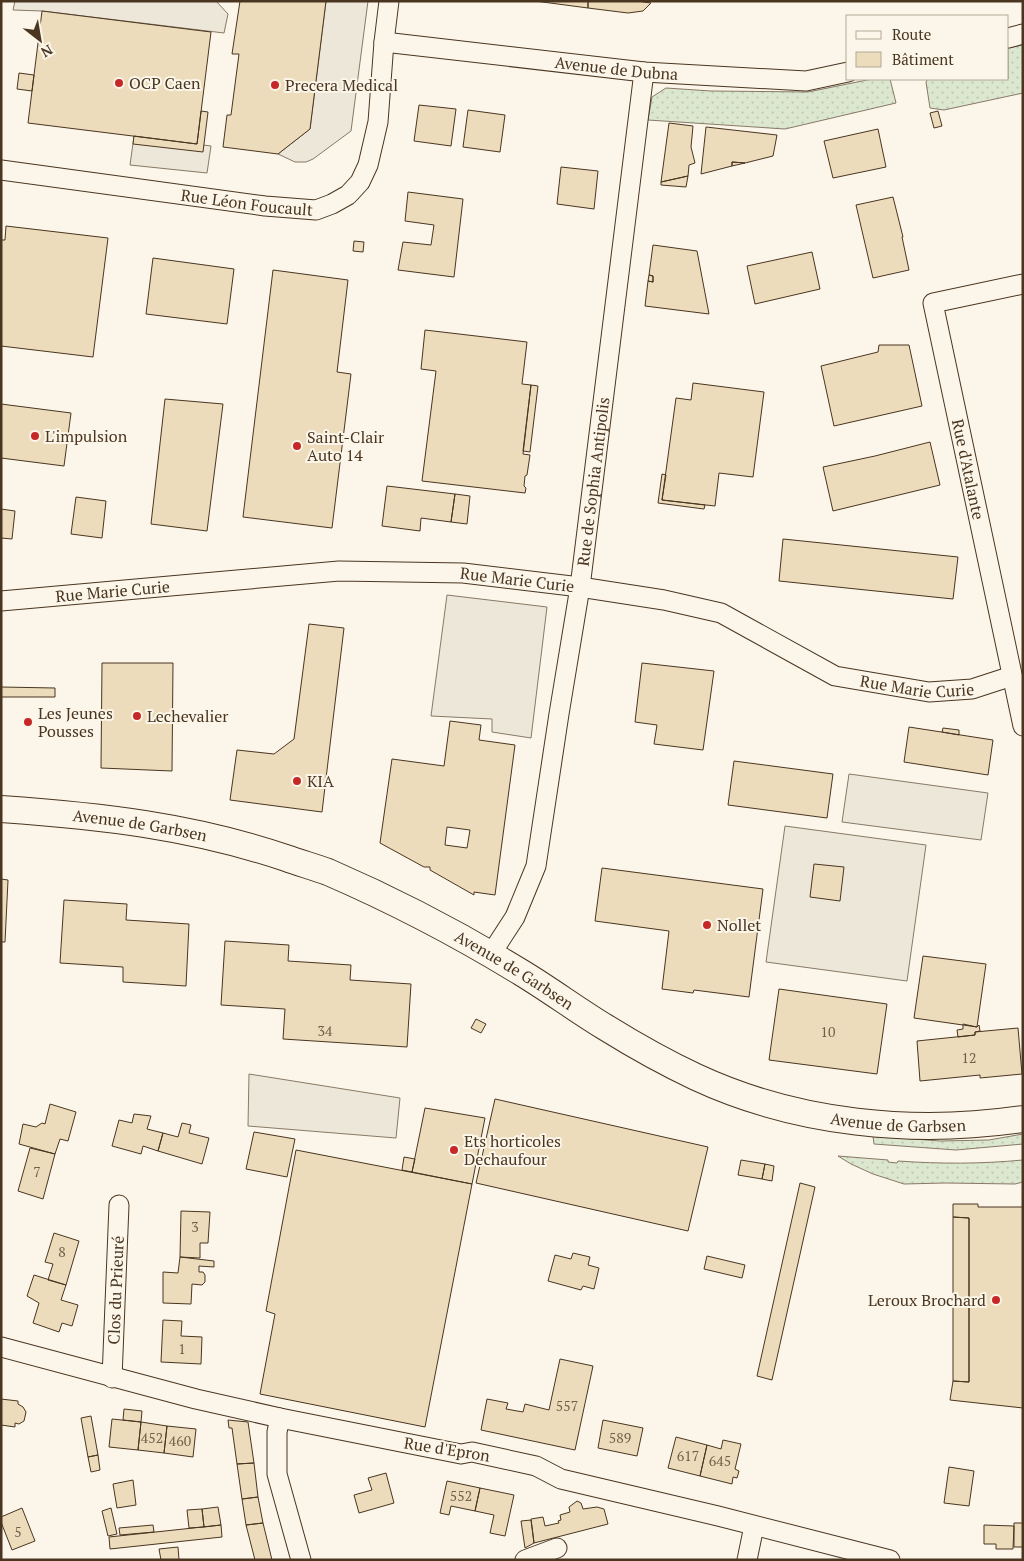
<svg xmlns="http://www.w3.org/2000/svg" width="1024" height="1561" font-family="'PT Serif',serif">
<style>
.grass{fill:url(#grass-dots);stroke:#887966}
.parking{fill:#ede7d9;stroke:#887966}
.building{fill:#ecdcbc;stroke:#4a3520;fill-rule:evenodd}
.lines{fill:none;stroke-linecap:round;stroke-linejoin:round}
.street-casing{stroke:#4a3520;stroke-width:21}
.secondary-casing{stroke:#4a3520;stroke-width:28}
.street{stroke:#fbf6e9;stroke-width:19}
.secondary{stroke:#fbf6e9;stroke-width:26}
.poi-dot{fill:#c62828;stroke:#fbf6e9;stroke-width:2}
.labels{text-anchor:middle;stroke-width:4;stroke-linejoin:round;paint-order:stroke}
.number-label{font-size:14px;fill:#725f47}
.street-label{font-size:16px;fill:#4a3520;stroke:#fbf6e9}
.poi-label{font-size:16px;fill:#4a3520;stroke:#fbf6e9;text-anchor:start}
</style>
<defs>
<pattern id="grass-dots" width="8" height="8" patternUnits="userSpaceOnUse" patternTransform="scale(1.25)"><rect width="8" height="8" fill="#dce7d0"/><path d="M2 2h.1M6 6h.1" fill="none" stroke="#bec7b2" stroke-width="1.8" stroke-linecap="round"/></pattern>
</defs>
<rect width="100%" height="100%" fill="#fbf6e9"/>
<!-- grass -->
<path class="grass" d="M1023,45V93L944,110L930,108L926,82L928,79H1008V48Z
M872,79H890L896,103L785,129L648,120L652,97L666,88L711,91L808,92Z
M1023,1134V1144L956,1150L874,1144L873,1136L940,1141L989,1140Z
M838,1156L888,1160V1162L897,1163L898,1161C940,1164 981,1164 1023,1160V1182L1015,1184L945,1183L904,1184L873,1174L851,1164Z"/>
<!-- parking -->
<path class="parking" d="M15,1H216L228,14L224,33L42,11L13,10Z
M326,1H368L351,131L313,159L306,162H295L278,154L310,129Z
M134,136L211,146L207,173L130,165Z
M447,595L547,607L531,738L492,732V719L431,716Z
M849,774L988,793L981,840L842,822Z
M785,826L926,845L907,981L766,962Z
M249,1074L400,1098L396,1138L248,1126Z"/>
<!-- building -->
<path class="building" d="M240,1H326L310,129L278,154L223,147L227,115H231L239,54H232Z
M535,1H588V8Z
M588,1H637L651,3L643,11L628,13L588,8Z
M42,11L211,32L197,144L28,123Z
M19,73L34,75L32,91L17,89Z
M419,105L456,109L451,146L414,141Z
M468,110L505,115L500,152L463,147Z
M201,111L208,112L203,152L133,144L134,136L197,144Z
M938,111L942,126L934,128L930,113Z
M669,123L693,126L691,147L695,163L689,165L688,176L661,182Z
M706,127L777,135L773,156L745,163L732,162V166L701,174Z
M878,129L886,167L833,178L824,141Z
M732,162L745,163L732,166Z
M561,167L598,171L594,209L557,204Z
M688,176L686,187L661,185V182Z
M408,192L463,199L454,277L398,270L403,242L431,245L434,225L405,221Z
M893,197L903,237H902L909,270L873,278L856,205Z
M6,226L108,238L93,357L1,346V240H5Z
M354,241L364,242L363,252L353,251Z
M653,245L697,251L709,314L645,306L648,281L653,282V276L649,275Z
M812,252L820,289L755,304L747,266Z
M153,258L234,269L227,324L146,314Z
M273,270L348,280L337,372L351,374L332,528L243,517Z
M649,275L653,276V282L648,281Z
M425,330L527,342L522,384L531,385L523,454L530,455L527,475L525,476L524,486L526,488L525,493L422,481L436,371L421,369Z
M879,345H909L922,406L834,426L821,366L878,352Z
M693,383L764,392L753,477L719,473L715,506L662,500L676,398L691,400Z
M531,385L538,386L530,452L523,451Z
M165,399L223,404L207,531L151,524Z
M1,404L71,413L64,466L1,458Z
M930,442L940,485L833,511L823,467L875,456Z
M662,474L666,475L662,500L705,505L704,509L658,503Z
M387,486L455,494L451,522L421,518L420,531L382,526Z
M455,494L470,496L467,524L451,522Z
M76,497L106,501L102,538L71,534Z
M1,509L15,511L12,539L1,538Z
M783,539L958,557L953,599L779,581Z
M309,624L344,628L322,812L230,800L237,750L274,754L294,739Z
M102,663H173L172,771L101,768Z
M642,663L714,671L703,750L654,744L657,725L635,722Z
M1,687L55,688V697H1Z
M450,721L481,725L479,740L515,745L495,895L474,892V895L430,870V867H424L380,843L392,759L444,766ZM447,827L470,830L467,848L445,845Z
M909,727L993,740L988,775L904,762Z
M943,728L959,730V735L942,732Z
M734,761L833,774L827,818L728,805Z
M814,864L844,867L840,901L810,897Z
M602,868L763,889L749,997L694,990L693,993L662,989L669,931L595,921Z
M1,879L8,880L5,942H1Z
M64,900L127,904L126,920L189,924L186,986L123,982V967L60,963Z
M225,941L289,945L288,961L351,965L350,980L411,984L407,1047L283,1039L285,1009L221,1005Z
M923,956L986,964L977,1027L914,1018Z
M779,989L887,1004L877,1074L769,1060Z
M476,1019L486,1024L481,1033L471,1028Z
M963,1024L977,1027L979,1025L980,1031L975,1032V1035L958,1037L957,1030L963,1029Z
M1018,1028L1022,1074L980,1078V1075L920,1081L917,1041L975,1035V1032Z
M495,1099L708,1147L688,1231L476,1183Z
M50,1104L76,1112L68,1141L60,1139L55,1154L19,1144L23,1124L36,1127L42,1123L45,1124Z
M425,1108L485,1118L472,1184L412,1172Z
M134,1114L151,1116L147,1129L163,1133L158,1151L143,1146L141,1154L112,1146L119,1120L132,1123Z
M182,1123L191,1125L189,1133L209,1138L202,1164L158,1151L163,1133L178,1137Z
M254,1132L295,1139L287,1177L246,1169Z
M30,1148L55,1154L43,1199L18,1191Z
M296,1150L472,1184L425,1427L260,1394L275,1314L266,1311Z
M404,1157L415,1159L412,1172L402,1170Z
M741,1160L765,1164L762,1179L738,1175Z
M765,1164L774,1166L772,1181L762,1179Z
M800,1183L815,1187L772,1380L757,1376Z
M953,1204H978V1207H1023V1408L950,1400L953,1381L969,1382V1218L953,1217Z
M181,1211L210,1212L208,1243H200V1258L180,1257Z
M953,1217L969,1218V1382L953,1381Z
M54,1233L79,1241L66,1285L48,1280L53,1264L45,1262Z
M573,1253L590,1257L588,1265L599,1268L594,1289L583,1286L581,1290L548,1281L555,1255L571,1259Z
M707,1256L745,1265L742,1278L704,1269Z
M180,1257L214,1261V1267L199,1266V1272H203L205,1275V1282L202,1285L192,1284L191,1304L163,1303V1272L178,1273Z
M34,1275L66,1285L61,1300L78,1305L72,1326L62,1323L59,1332L33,1323L39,1303L27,1296Z
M163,1320L182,1321L181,1336L202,1337L201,1364L161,1362Z
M560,1359L593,1366L575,1450L481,1430L487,1399L508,1403L506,1409L523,1412L525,1404L549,1410Z
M1,1399L18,1401V1404L23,1407L26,1412L24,1421L19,1424L15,1423V1427L1,1425Z
M124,1409L142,1411L141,1422L123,1420Z
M91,1416L98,1455L88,1457L81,1418Z
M112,1419L141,1422L138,1450L109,1447Z
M228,1420L248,1422L254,1463L237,1464L232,1428H229Z
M603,1420L643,1428L637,1456L598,1448Z
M141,1422L167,1426L164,1453L138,1450Z
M167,1426L196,1429L193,1457L164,1453Z
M676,1437L707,1445L700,1476L668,1468Z
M723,1440L741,1444L735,1469L739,1471L737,1478L733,1477L732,1484L700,1476L707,1445L721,1449Z
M98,1455L100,1470L91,1472L88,1457Z
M254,1463L258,1497L242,1499L237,1464Z
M949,1467L974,1471L969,1506L944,1503Z
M386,1473L394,1503L359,1513L354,1495L372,1490L368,1478Z
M133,1480L136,1505L117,1508L113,1484Z
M447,1481L480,1488L475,1511L451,1506L449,1515L440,1513Z
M480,1488L514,1495L505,1536L490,1533L494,1515L475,1511Z
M258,1497L263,1523L246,1525L242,1499Z
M577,1501L581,1503L583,1509L597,1507L604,1509L608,1524L534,1543L531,1519L543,1517L545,1526L559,1523L558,1521L561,1520L560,1515L570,1512L569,1507Z
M218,1507L221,1525L204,1527L202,1509Z
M22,1508L35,1541L12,1550L1,1522V1517Z
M111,1508L117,1534L108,1536L102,1511Z
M202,1509L204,1527L189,1528L187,1510Z
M531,1520L534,1543L525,1548L521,1521Z
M263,1523L272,1560H255L246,1525Z
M1014,1523H1023V1547H1014Z
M153,1525L154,1532L120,1535L119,1528Z
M221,1525L222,1537L110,1549L109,1537Z
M984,1525L1014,1526L1013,1549H996V1544H984Z
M178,1547L179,1560H161L159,1549Z"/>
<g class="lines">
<defs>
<g id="street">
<path d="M1008,38L1023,34"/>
<path id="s1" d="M384,42L644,72L806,81L848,72"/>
<path id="s2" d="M1,170L265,206L316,210L332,204L348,195L360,182L368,165L378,122L384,42L389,1"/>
<path id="s3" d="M1023,284L933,303L1023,726"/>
<path id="s4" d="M1,601L339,571L463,573L580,587L664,600L721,613L835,676L929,692L972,689L1012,676"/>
<path id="s5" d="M491,954L515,917L536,866L559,714L580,587L644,72"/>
<path d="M1,1347L196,1399L280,1418L461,1454L472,1452L536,1466L561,1479L718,1516L890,1560"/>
<path id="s6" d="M112,1378L119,1205"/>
<path d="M280,1418L277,1432V1474L301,1560"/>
<path d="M525,1560L557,1548"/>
<path d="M747,1560L754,1526"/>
</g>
<g id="secondary">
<path id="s7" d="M1,809C101,816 191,826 286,858C300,863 314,867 328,872C395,901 460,935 522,973C550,990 577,1010 605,1027C634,1045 664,1062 696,1077C797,1124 914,1135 1023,1119"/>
</g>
</defs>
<!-- street casing -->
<use href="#street" class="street-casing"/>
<!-- secondary casing -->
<use href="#secondary" class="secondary-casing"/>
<!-- street -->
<use href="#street" class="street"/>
<!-- secondary -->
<use href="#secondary" class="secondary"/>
</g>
<!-- markers -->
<g class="poi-dot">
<circle cx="119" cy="83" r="5"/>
<circle cx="275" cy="85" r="5"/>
<circle cx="35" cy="436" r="5"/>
<circle cx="297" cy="446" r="5"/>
<circle cx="137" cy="716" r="5"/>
<circle cx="28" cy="722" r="5"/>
<circle cx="297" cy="781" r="5"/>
<circle cx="707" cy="925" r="5"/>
<circle cx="454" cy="1150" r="5"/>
<circle cx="996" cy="1300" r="5"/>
</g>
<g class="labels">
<!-- number labels -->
<g class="number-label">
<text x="325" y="1036">34</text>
<text x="828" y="1037">10</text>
<text x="969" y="1063">12</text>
<text x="37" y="1177">7</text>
<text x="195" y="1232">3</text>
<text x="62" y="1257">8</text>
<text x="182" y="1354">1</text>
<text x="567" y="1411">557</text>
<text x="152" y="1443">452</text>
<text x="620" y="1443">589</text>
<text x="180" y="1446">460</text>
<text x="688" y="1461">617</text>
<text x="720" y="1466">645</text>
<text x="461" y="1501">552</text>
<text x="18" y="1537">5</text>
</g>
<!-- street labels -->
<g class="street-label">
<text dy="6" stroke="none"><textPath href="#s1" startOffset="234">Avenue de Dubna</textPath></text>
<text dy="6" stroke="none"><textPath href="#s2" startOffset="248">Rue Léon Foucault</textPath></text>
<text dy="6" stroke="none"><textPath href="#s3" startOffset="262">Rue d'Atalante</textPath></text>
<text dy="6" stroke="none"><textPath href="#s5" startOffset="488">Rue de Sophia Antipolis</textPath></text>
<text dy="6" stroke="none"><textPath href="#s4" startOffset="518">Rue Marie Curie</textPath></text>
<text dy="6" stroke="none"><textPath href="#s4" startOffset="112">Rue Marie Curie</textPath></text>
<text dy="6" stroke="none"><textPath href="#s4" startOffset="938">Rue Marie Curie</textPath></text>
<text dy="6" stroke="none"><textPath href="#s7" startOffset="140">Avenue de Garbsen</textPath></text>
<text dy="6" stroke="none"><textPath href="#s7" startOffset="545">Avenue de Garbsen</textPath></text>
<text dy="6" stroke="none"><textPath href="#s7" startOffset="965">Avenue de Garbsen</textPath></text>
<text dy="6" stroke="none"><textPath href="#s6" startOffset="88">Clos du Prieuré</textPath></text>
<text transform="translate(447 1449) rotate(9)" y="6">Rue d'Epron</text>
</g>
<!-- poi labels -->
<g class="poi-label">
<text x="129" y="89">OCP Caen</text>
<text x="285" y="91">Precera Medical</text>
<text x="45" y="442">L'impulsion</text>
<text x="307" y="443">Saint-Clair<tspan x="307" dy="18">Auto 14</tspan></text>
<text x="38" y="719">Les Jeunes<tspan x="38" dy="18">Pousses</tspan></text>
<text x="147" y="722">Lechevalier</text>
<text x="307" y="787">KIA</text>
<text x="717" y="931">Nollet</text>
<text x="464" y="1147">Ets horticoles<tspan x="464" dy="18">Dechaufour</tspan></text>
<text x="986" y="1306" text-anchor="end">Leroux Brochard</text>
</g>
</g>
<!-- border -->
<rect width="1024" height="1561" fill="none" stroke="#4a3520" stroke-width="5"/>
<!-- legend -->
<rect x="846" y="15" width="162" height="65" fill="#fbf6e9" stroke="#b4a999"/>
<rect x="856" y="31" width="25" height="8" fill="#fbf6e9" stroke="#b4a999"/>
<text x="892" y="40" font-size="15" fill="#4a3520">Route</text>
<rect x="856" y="52" width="25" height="15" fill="#ecdcbc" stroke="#b4a999"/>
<text x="892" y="65" font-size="15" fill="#4a3520">Bâtiment</text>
<!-- north arrow -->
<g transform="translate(40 40) rotate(149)" stroke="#fbf6e9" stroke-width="4" paint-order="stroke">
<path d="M0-4L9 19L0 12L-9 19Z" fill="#4a3520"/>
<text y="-8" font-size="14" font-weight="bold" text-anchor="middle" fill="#4a3520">N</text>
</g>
</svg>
